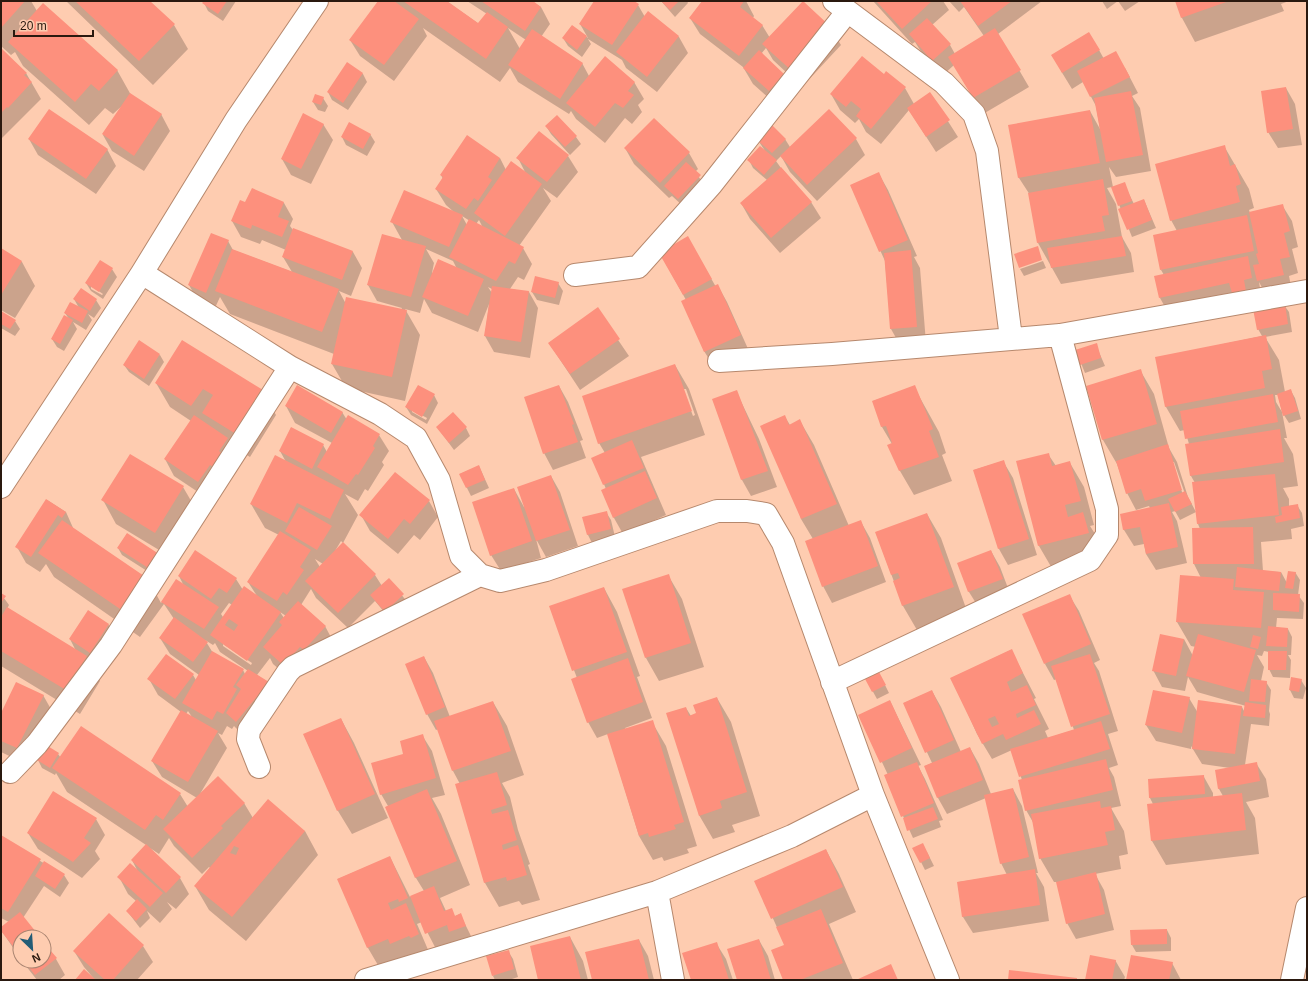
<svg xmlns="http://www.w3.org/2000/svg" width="1308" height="981" font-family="Helvetica,sans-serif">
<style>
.shadow{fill:#0003;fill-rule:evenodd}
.building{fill:#fd907d;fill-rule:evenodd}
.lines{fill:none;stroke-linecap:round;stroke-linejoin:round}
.minor-casing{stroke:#b6886d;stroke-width:24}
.minor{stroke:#fff;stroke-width:22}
</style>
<rect width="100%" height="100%" fill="#feccb0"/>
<!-- shadow -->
<path class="shadow" d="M1,1H31L37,11L117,70L131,95L161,114L170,131L144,171L112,151L103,135L123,105L113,114L105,108L89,125L23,66L15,52L11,55L1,46Z
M66,1H148L174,25L188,49L153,85Z
M205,1H236L223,21L208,11L204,3Z
M379,1H446L479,24L487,14L467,1H531L541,7L550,24L541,37L582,63L589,76L634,82L644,99L638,105L642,112L632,124L625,118L605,143L576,119L571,111L569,114L518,82L510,68L500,82L423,28L427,36L394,81L360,56L350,40ZM508,28L526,40L520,49Z
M595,1H632L638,5L645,17L648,12L679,37L688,53L657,92L626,68L622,60L588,39L591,44L582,57L568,46L563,38L572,26L588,38L580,24Z
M661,1H687L688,3L675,17Z
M703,1H746L754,16L753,18L762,25L770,38L831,29L841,45L802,87L773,60L766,48L761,54L784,75L793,91L779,107L753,84L743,67L700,34L690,18Z
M873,1H943L949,10L932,25L950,45L955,54L984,36L964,7L959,12L949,1H1042L998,34L1029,87L983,114L954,65L942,76L920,50L915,42L912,44Z
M1102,1H1140L1125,11L1118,1L1107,9Z
M1176,1H1289L1281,4L1284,11L1195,42L1182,18Z
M1,50L26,73L41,99L1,139Z
M1099,50L1104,59L1125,68L1138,93L1132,96L1140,108L1151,171L1116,177L1109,167L1113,187L1124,184L1134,204L1144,200L1156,228L1132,237L1112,187L1107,188L1116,204L1122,237L1131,253L1134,272L1061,284L1038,243L1030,195L1019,178L1010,126L1090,111L1100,129L1096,106L1083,82L1072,89L1061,71Z
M347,64L363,74L367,82L348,110L332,100L328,92Z
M884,75L905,88L914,104L930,93L958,137L936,152L909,110L881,144L866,132L859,119L855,123L840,110L831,94Z
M1286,88L1295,104L1302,145L1278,148L1268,132Z
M323,98L328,106L325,112L318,110L313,102Z
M323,124L333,140L311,184L291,175L282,159Z
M546,126L576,137L581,144L570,155L551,134Z
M370,134L375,142L367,156L346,145L342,137Z
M29,139L107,149L116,166L96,194L38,155Z
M785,139L790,147L856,139L865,155L817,201L790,172L781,156L776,161L781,168L811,202L821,218L780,253L750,219L741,203L767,180L753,168L749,160L765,151L758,140Z
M1224,146L1249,189L1254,208L1249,210L1250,213L1282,205L1292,221L1298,247L1292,249L1298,273L1289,276L1292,291L1267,297L1259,282L1261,294L1169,314L1160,298L1164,275L1161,270L1177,231L1171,220Z
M625,148L689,153L698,169L695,172L704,184L683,206L672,196L669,198L634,164Z
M568,156L578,172L557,198L543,188L551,201L519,246L523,248L532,264L524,280L518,277L510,289L529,292L538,308L530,358L494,352L485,336L489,304L478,332L432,313L424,299L420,313L405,309L420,335L405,401L346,388L332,364L334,354L230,314L220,297L215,308L198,301L189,285L228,241L233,250L292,272L283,257L286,250L262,240L260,244L241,237L232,221L246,203L252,190L284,203L293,219L290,226L293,230L353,252L362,268L351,296L339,291L346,304L401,310L402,308L377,301L368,285L402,240L392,222L455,213L446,205L436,189L443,179L441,175L500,158L506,170L526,174L518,158ZM462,216L470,221L467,225ZM479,220L483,228L476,224ZM426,249L453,261L457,269L432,273L434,263ZM488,287L492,289V293Z
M879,174L888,190L917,256L914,257L920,268L926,343L900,345L891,329L885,261L851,186Z
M688,238L716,287L718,286L727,302L749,351L714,367L704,351L686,300L660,253Z
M1,249L22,262L35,286L15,318L1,310Z
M1043,261L1046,268L1024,276L1020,269Z
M112,269L117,277L103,299L91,291L86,283ZM91,286L103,294L102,295L91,289Z
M558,283L563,291L559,305L537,300L532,292Z
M74,299L96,300L101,308L94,318L88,314L92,320L86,330L73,322L77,329L64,351L57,347L52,339L69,319L65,313L79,308Z
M1284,305L1289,312L1292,332L1265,337L1279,360L1285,392L1291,391L1295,398L1301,419L1289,423L1282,412L1287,438H1284L1293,454L1298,486L1283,488L1289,499V506L1297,505L1302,513L1304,526L1291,529L1292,539L1261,542L1263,571L1281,572L1287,583L1295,572L1300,580L1298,595L1304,603L1303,619L1277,618L1276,628L1288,629L1292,637L1291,655H1288L1291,660L1290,678L1273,677L1269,669V652L1264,651L1262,656L1257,655L1264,667L1261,681L1266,682L1271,690L1269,711L1270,714L1269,726L1251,724L1245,765L1256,763L1266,779L1269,797L1246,802L1255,818L1259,854L1166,865L1152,841L1153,804L1150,798L1149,780L1204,777L1213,793V797L1223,796L1219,789L1216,771L1230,768L1202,764L1191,746V749L1156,741L1146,725L1189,698L1198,713L1242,707L1245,713L1246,706L1197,692L1188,677L1185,691L1162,687L1153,670L1184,639L1193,656L1196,647L1191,646L1177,622L1181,576L1201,578L1194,564L1200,529L1198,524L1195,483L1191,476L1186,444H1189L1185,430L1180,431L1166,407L1157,358L1262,336L1258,329ZM1275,395H1278L1282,412L1276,402Z
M597,309L629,356L580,390L549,343Z
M1,312L15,321L20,329L15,336L1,328Z
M1096,345L1105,366L1085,373L1076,351Z
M160,355L164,362L149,386L129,372L124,365Z
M675,365L689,389L705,435L641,457L666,515L623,534L614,518L606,489L593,458L605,453L599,443ZM683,389H686L695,415L693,416Z
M1140,370L1154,394L1169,448L1177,462L1188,497L1196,512L1180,520L1175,511L1172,512L1177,521L1187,563L1156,570L1146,554L1144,544L1134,546L1124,530L1121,515L1150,508L1149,506L1136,510L1127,493L1117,464L1103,440L1087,387ZM1172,462H1174L1185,494L1183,495Z
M156,383L262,391L276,415L250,457L232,446L207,498L174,476L165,459L191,421L170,407Z
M559,386L568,402L583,440L580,441L586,458L553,470L544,453Z
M914,387L939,432L946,453L942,455L952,481L914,495L900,471L889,445L892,444L882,427L873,401Z
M736,391L759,439L777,487L751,496L742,480L713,400Z
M434,395L438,403L427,424L411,415L406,407ZM412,410L427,418L426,420L412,412Z
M286,406L342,412L347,420L348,416L379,435L389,451L382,462L384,465L368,491L365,489L358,501L345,494L358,515L343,543L341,541L335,551L343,544L375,575L382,586L389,579L408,603L390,619L375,601L348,628L316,598L311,589L301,605L325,626L334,643L310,662L293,681L273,664L270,658L257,675L269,683L246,738L234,726L232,729L227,726L222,735L218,733L227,748L200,794L244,803L253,818L305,831L318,855L246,941L209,910L195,886L210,868L209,867L202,874L174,846L169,838L159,854L150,848L180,878L189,894L176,909L167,902L172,909L160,923L147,911L150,918L140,928L127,911L136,901L128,894L119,877L137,870L132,860L146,845L67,792L56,773L55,775L42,768L38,760L46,747L58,754L61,758L180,794L188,807L197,798L162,777L152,761L181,712L158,695L149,679L193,675L196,680L199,675L170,654L160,638L174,619L164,604L140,637L54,577L46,564L40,572L26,563L17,547L47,500L66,512L74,530L149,581L161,603L176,581L184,586L179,576L236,579L243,590L257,596L248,582L279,535L265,528L251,504L286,462L280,451L291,428L323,445L327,452L332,443L295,423ZM315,559L323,564L320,567ZM229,603L232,605L223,617L221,614ZM280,612L286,616L284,618ZM205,640L213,645L215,643L220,652L248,671L245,674L243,670L213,653ZM223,644L252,663L251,665L223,646ZM188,711L192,717L186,714Z
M785,417L790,425L800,421L814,445L849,526L861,522L870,538L886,582L832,603L823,586L813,539L801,519Z
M437,427L466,428L470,436L454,450Z
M1048,454L1056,466L1070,463L1084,487L1094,525L1090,526L1097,537L1102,557L1053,570L1039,546L1017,462Z
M1003,461L1013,478L1037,555L1008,565L999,549L974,470Z
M479,466L489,488L471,496L460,474Z
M551,476L560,492L578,546L546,557L536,539L541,558L501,571L491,555L514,489L524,507Z
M183,487L197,511L169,556L116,524L103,500Z
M429,501L438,517L420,540L414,535L398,554L370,531L361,515Z
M606,512L611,520L615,537L592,543L588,535L583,518Z
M927,514L941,538L967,611L917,630L903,606L876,533Z
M127,534L158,578L122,555L118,548Z
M991,551L1000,567L1011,596L979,608L969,592L958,564Z
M668,575L682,599L704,667L659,681L646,658Z
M604,588L617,612L640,676L637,677L652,718L625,728L626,730L652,722L666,746L697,846L687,849L689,853L664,861L662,857L653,860L639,836L608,734L597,738L588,722L577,678L550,607Z
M1,594L9,605L7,609L76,651L70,639L108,624L118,640L89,662L100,681L80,714L1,666Z
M1069,595L1079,611L1100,660L1094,663L1099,671L1118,731L1108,734L1118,765L1109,768L1114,777L1121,806L1111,808L1124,831L1128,854L1119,856L1121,869L1095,874L1104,890L1114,930L1076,939L1067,923L1057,882H1054L1040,858L1034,824L1026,810L1022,780L1012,750L992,759L977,734L952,678L1011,650L1036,698L1034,699L1049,729L1045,731L1048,738L1074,730L1057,679L1054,680L1045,664Z
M424,657L433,673L450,717L493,702L507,726L524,775L502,783L510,797L518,830L530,864L528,865L540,900L522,905L519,901L499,907L485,883L460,784L453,771L438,729L436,730L427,714Z
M1292,678L1301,680L1306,688L1303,699L1294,698L1290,690Z
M866,679L883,681L889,693L877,699Z
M932,691L941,707L961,752L970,748L979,764L991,794L1013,789L1022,806L1038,873H1036L1044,887L1049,921L973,933L963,917L958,882L1007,875L1001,863L986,798L947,814L938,798L925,766L932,763L904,703Z
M43,695L52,711L26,764L1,752V716Z
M717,698L731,722L760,816L732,825L735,832L713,839L699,815L686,708L691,716L697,714Z
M890,701L921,765L918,766L925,779L943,820L939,821L941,827L913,838L885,776L888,775L860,715Z
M341,719L354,743L388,818L352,834L338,811L304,735Z
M422,735L432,751L445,795L432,798L441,814L470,885L440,898L446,911L455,916L460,914L474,942L460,948L456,941L436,949L422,922L417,924L432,959L382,972L368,948L338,879L390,857L410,897L424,891L416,878L386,807L388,806L381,794L404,754Z
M96,819L105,835L95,851L100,859L82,878L38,849L28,833Z
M1,838L64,875L69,883L60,897L44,886L23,918L38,937H20V958L1,930L9,922L1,918Z
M826,850L839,874L856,912L829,924L853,980H784L785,945L756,881Z
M927,852L934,866L925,870L921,862Z
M109,914L143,946L153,962L137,980H95L84,967L74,951Z
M1167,930L1171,938V951L1136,952L1132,945Z
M570,937L583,961L588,980H539Z
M639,940L648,956L654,980H593Z
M759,940L768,956L775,980H738Z
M716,943L726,959L733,980H692Z
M44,944L56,959L65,975L59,980H37L22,961H44Z
M508,951L513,959L518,977L509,980H495L493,976Z
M1115,960L1125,977L1124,980H1086Z
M1172,963L1181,980H1127Z"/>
<!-- building -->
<path class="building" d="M1,1H25L1,28Z
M75,1H150L175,24L139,61Z
M204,1H227L218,14L202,3Z
M378,1H394L419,19L384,65L349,40Z
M403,1H447L478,23L487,12L508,27L486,59Z
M481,1H533L541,7L525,31Z
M594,1H634L639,4L612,45L579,24Z
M661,1H679L670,10Z
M702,1H744L740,7L763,25L739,56L689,18Z
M803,1L832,28L792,71L762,44Z
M876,1H932L902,29Z
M960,1H1012L978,26Z
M1175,1H1229L1181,18Z
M43,3L118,70L99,91L91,84L75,102L8,42Z
M648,11L679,36L647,77L616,52Z
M927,18L951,44L932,61L909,34Z
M572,25L587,36L577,50L562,38Z
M995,28L1021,70L973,98L948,57Z
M532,29L583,63L560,99L508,65Z
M1089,32L1100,50L1062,73L1051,55Z
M1,48L27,73L24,75L32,82L8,108L7,107L1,113Z
M759,50L784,74L769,91L743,68Z
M1116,51L1130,77L1090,97L1077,71Z
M605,56L635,82L628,91L634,95L623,108L615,103L595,127L566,103Z
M862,56L884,74L886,71L906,87L871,129L856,116L861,109L851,101L846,107L830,94Z
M347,62L363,73L343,103L327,92Z
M1286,87L1293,129L1267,133L1261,91Z
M1131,91L1143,155L1106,162L1094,98Z
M930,92L950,120L926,137L907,108Z
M130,93L162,114L134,156L102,134Z
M315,94L324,97L321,105L312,102Z
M49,109L108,149L86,179L28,139Z
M829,109L857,138L807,185L780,156Z
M1090,110L1100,163L1018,178L1008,125Z
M303,113L324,124L301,169L281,159Z
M557,115L577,136L565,147L545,126Z
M654,118L690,152L660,183L624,148Z
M349,122L371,134L363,149L341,137Z
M772,125L786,139L772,153L757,140Z
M539,131L569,155L547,182L516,158Z
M467,135L500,158L488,177L492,180L478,201L474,198L466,209L435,189L443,177L440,175Z
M1225,145L1230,166L1235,164L1241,184L1236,186L1240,202L1170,221L1155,164Z
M760,146L777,160L764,175L747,160Z
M511,161L542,184L505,236L474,213Z
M686,162L701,175L678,199L664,186Z
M781,167L812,202L771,238L740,203Z
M879,172L908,240L879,252L850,185Z
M1103,179L1109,215L1102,216L1105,231L1037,243L1028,193Z
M1125,182L1132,201L1118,206L1111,187Z
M252,188L284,202L278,217L289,221L282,237L252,225L251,229L231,221L240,200L245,202Z
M404,190L463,215L449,247L390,222Z
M1144,199L1152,220L1127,230L1118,209Z
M1283,204L1290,231L1284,233L1290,257L1280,259L1284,275L1257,281L1253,265L1259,264L1256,254L1258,253L1249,212Z
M1247,215L1254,251L1160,270L1153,235Z
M469,219L524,247L515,264L509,261L496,281L449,257Z
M293,228L353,251L342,280L282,257Z
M211,233L229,240L206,293L188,285Z
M382,234L426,246L411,297L367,285Z
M688,236L712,279L683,295L659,253Z
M1122,236L1126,256L1051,268L1047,248Z
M1038,246L1042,260L1019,268L1014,254Z
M1,248L22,261L1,295Z
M232,249L339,289L322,332L215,291Z
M911,250L917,327L890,329L884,253Z
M1248,256L1252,278L1244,280L1246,291L1232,293L1229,283L1159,298L1154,276Z
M438,259L484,279L468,316L422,297Z
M100,260L113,268L99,292L85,283Z
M535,276L559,282L555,298L531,292Z
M718,284L741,335L704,352L681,301Z
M492,286L529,291L521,342L484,336Z
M81,288L97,299L90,311L73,299Z
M346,297L407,310L392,377L331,364Z
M70,302L88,311L82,323L64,313Z
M1285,304L1288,324L1257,330L1253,309Z
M598,307L620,339L570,374L548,343Z
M1,311L16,320L10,329L1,324Z
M64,315L73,320L60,344L51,339Z
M1266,335L1272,369L1262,371L1265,388L1165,407L1155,357Z
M139,340L160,354L144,379L123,365Z
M182,340L263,390L236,434L202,413L213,395L203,389L191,406L155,383Z
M1097,343L1101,358L1080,365L1075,350Z
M675,364L692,411L598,444L582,396Z
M1141,369L1157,424L1102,440L1086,386Z
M297,385L343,412L331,433L285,406Z
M418,385L435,394L422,417L405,407Z
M559,385L574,424L572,425L578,442L543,454L524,397Z
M915,385L933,429L929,431L939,457L899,471L887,445L892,443L886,426L881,427L872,401Z
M1291,389L1298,411L1283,416L1277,394Z
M737,390L768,471L741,480L712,399Z
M1273,394L1278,422L1185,439L1180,411Z
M453,412L467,427L449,443L436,427Z
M194,415L228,438L219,451L224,455L215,468L210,465L198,482L164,459Z
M348,415L380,434L373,446L375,448L358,475L356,474L348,485L317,467Z
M785,415L789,425L800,419L837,504L801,519L760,426Z
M291,427L324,444L312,469L279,451Z
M1280,429L1284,462L1190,476L1185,444Z
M632,440L644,468L603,485L591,458Z
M1168,444L1182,490L1145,501L1141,489L1126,494L1116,461Z
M1049,453L1052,466L1070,461L1081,501L1065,505L1068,517L1083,512L1089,533L1038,546L1016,461Z
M130,454L184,486L155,533L101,500Z
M275,455L344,490L330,519L297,503L287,523L250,504Z
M1004,460L1029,539L998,549L973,470Z
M479,465L485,480L466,488L459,474Z
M645,471L657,498L613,518L601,490Z
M395,472L430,500L410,524L404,519L388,539L359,515Z
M1275,474L1279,515L1197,524L1192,482Z
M551,475L570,530L536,541L517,487Z
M514,488L532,541L490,556L472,502Z
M1185,491L1192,504L1175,512L1168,499Z
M46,499L66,512L62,518L58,515L31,557L15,547Z
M1169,503L1178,547L1146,554L1140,527L1123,530L1120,514Z
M1298,504L1300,518L1276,523L1275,517L1282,515L1281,507Z
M299,507L332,526L317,550L285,531Z
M607,511L611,529L587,535L582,517Z
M927,513L954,587L902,606L893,581L900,578L898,573L891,575L875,532Z
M62,520L150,580L126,613L38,553Z
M861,520L878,566L822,587L805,541Z
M1253,527L1254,564H1193L1192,528Z
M280,531L311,550L300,567L304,570L287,595L283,592L277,601L247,582Z
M127,533L162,556L153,571L117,548Z
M343,542L376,574L338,613L305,581Z
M195,550L237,578L227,593L219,588L211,599L178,576Z
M991,550L1003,579L968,592L957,563Z
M1237,567L1281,572L1279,591L1235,587Z
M1288,571L1296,572L1293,589L1285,588Z
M669,574L691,643L645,658L622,589Z
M1180,575L1234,579L1233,590L1264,592L1261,628L1176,622Z
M389,578L404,594L385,612L370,595Z
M176,579L219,607L204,629L161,602Z
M244,586L281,612L247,661L210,635ZM229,619L238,625L234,631L225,625Z
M604,587L627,652L572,671L549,606Z
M1,593L6,596L1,603Z
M1273,593L1300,594L1299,612L1273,610Z
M1070,594L1091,644L1044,664L1022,614Z
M298,601L326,626L304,650L300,647L283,665L263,647L282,625L279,622Z
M7,607L87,656L66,690L1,651V617Z
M88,610L109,624L90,653L69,639Z
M174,617L208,642L193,662L159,638Z
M1268,626L1288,628L1287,647L1266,646Z
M1160,634L1184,639L1176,676L1152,671Z
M1198,634L1256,650L1244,692L1186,676Z
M1253,635L1261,637L1258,649L1250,647Z
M1012,649L1023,673L1007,682L1011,692L1027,685L1036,705L1016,714L1017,718L1034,710L1041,724L1006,740L1003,734L982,744L950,678ZM995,716L999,724L992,727L988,719Z
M212,651L244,669L233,687L237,689L223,714L217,711L212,720L182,703Z
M1268,651H1287L1286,670H1268Z
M166,654L194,674L175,699L147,679Z
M1090,654L1110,714L1071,727L1051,666Z
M424,656L445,707L426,715L405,664Z
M628,658L643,702L587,723L571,679Z
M248,669L269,682L236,722L226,713L241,689L236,685Z
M879,672L886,685L872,692L865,679Z
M1291,677L1302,679L1299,692L1289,690Z
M1251,679L1267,681L1265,702L1249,701Z
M16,682L44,695L17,748L1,741V713Z
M932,690L954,740L925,753L903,703Z
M1153,690L1190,697L1182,733L1145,725Z
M717,697L747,792L720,801L722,808L699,816L666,713L686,707L689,716L696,713L693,705Z
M890,700L912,748L880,763L858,715Z
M1198,700L1242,706L1235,754L1192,749Z
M493,701L511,751L452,771L434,721Z
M1245,702L1266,705L1265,718L1243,716Z
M181,710L218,731L188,782L151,761Z
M341,718L375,794L337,811L303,734Z
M653,720L684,822L674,825L676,829L649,837L648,833L639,836L607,734Z
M1101,721L1110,749L1019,777L1010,749Z
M81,726L181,793L163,820L156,815L145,830L52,768Z
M423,734L436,778L380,795L371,763L403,754L400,741Z
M46,745L59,753L50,768L37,760Z
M970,747L983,780L937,798L924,766Z
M1106,759L1113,790L1025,811L1018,780Z
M917,762L934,803L901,817L884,775Z
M1257,762L1260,781L1218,789L1215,770Z
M497,772L507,805L491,810L492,814L508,810L517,840L502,845L503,850L518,845L527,875L507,881L506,877L484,883L455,784Z
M1204,775L1205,794L1149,798L1148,779Z
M218,776L245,803L221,826L223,828L192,858L163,829Z
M1013,788L1029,857L1000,864L984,795Z
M427,789L457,861L415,878L385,807Z
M53,791L97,818L84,838L91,843L73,862L27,833Z
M1242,793L1246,830L1151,841L1147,804Z
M268,799L305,831L232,917L194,886ZM234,846L239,848L236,855L230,853Z
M1100,801L1101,808L1111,806L1115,830L1105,832L1108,845L1039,859L1031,814Z
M933,807L938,819L907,831L903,818Z
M1,835L41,859L8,912L1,908Z
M923,843L930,858L920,863L912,848Z
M146,844L181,877L166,893L131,860Z
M826,849L843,887L771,919L754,881Z
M390,856L408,898L399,902L398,899L388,903L391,910L406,903L419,934L411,938L409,936L390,944L388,939L367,948L337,879Z
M44,861L65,874L55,889L35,876Z
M130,863L163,893L150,907L117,877Z
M1035,869L1040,905L962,917L957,882Z
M1096,872L1105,914L1066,924L1056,882Z
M434,886L444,911L452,908L455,916L461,913L466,926L449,932L447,925L425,934L410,896Z
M137,899L147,909L136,921L126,911Z
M821,909L843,963L800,980H783L771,950L784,945L776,927Z
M20,912L40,937H20V955L1,931V927Z
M109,913L144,945L113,980H105L73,951Z
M1167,929V944L1131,945L1130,930Z
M570,936L581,980H538L530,946Z
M639,939L649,980H592L585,952Z
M759,939L771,980H737L727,949Z
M717,942L729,980H691L682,953Z
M44,943L57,958L35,975L24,961H44Z
M509,950L514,969L492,976L486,956Z
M1090,955L1116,960L1112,980H1085Z
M1131,955L1173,962L1169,980H1126Z
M891,964L898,980H856Z
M84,969L96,980H75Z
M1009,970L1077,978V980H1008Z"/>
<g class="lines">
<defs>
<path id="minor" d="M834,1L944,83L974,114L987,151L1011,338
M142,273L290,367L380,414L416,438L439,480L461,556L480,575L500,581L546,570L717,511H747L766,514L783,543L873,795L948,980
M575,275L638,267L711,185L847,12
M719,361L832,354L1060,335L1307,291
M1,487L142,273L236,120L317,1
M832,682L1090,560L1107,535V509L1060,335
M259,767L248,739L249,730L288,672L293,667L480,575
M10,772L37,744L111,645L290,367
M657,892L673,980
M366,980L657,892L792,836L873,795
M1292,980L1307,908"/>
</defs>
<!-- minor casing -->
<use href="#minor" class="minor-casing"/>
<!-- minor -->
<use href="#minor" class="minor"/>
</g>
<!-- border -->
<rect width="1308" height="981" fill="none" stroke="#2a190f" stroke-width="4"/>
<!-- north arrow -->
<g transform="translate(32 949) rotate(155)"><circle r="19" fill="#feccb0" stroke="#a98470"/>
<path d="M0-3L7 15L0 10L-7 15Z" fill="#235c76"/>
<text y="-6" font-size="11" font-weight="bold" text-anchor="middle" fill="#2a190f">N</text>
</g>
<!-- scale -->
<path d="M14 30v6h79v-6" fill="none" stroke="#2a190f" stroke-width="2"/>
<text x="20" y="30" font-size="12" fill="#2a190f" stroke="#feccb0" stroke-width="3" paint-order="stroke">20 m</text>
</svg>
